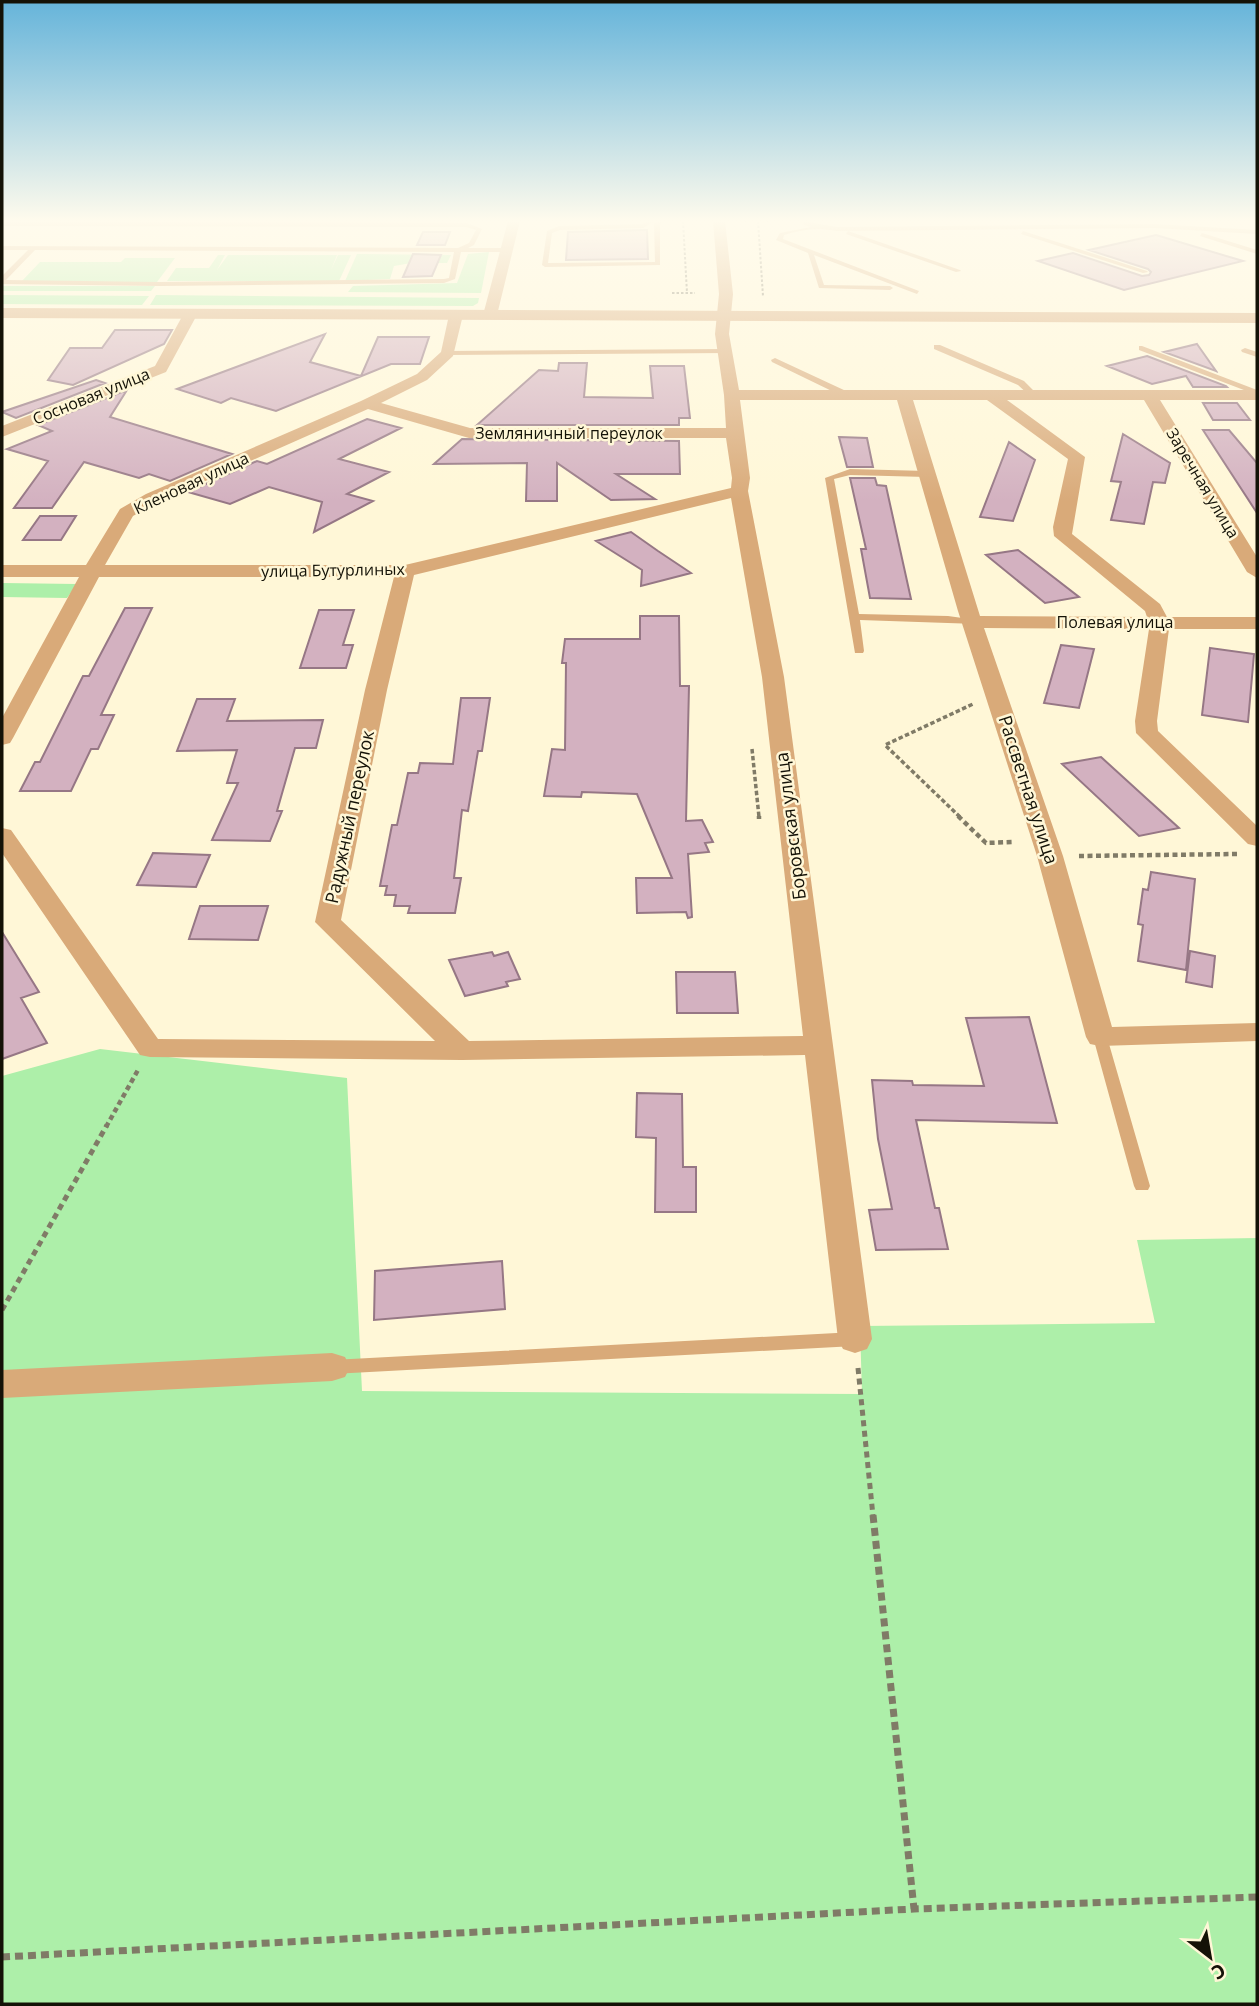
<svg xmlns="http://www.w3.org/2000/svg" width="1259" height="2006" font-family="'Open Sans',sans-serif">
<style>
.green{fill:#adefa9}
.building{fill:#d3b1c0;stroke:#967785;stroke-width:2}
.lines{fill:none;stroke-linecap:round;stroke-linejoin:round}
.path-far4{stroke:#807b67;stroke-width:2;stroke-dasharray:2.5 2;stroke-linecap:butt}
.path-far3{stroke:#807b67;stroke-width:3.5;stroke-dasharray:4.5 2.5;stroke-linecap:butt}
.path-far2{stroke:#807b67;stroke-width:4.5;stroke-dasharray:5 3.5;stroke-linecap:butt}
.path-far1{stroke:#807b67;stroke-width:5;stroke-dasharray:6 4.5;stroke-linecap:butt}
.path{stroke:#807b67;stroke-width:7;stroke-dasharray:8 5;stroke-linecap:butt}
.service{fill:#d9aa79;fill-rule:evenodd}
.minor{fill:#d9aa79;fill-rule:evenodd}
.tertiary{fill:#d9aa79;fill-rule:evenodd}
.labels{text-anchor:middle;stroke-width:5;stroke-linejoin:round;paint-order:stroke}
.far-street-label{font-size:16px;fill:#141207;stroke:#fff7d7}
.street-label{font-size:18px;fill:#141207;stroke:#fff7d7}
</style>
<rect width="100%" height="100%" fill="#fff7d7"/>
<!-- green -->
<path class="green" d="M489,252L481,293L348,292L353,286L457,283L468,254Z
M357,254L451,255L447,263H411L394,266L390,279L345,281Z
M218,255H225L217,270L228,255H337L331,270L338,255H351L339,281H167L176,268H209Z
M125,258H175L157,282H21L40,262H121Z
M2,286H155L151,291H2Z
M2,295L149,296L142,305L2,304Z
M156,295L479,298L478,303L473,306L150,305Z
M2,583L77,584L67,598L2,597Z
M100,1049L347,1078L362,1391L862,1394L860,1326L1155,1323L1137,1240L1257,1238V2004H2V1076Z"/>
<!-- building -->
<path class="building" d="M647,230L648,259L566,260L568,232Z
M423,232H450L445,245H417Z
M1156,235L1243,261L1124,290L1038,261L1073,253L1142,276L1149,275L1151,272L1148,269L1089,250Z
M413,254L441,255L432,276L403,277Z
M115,330H172L164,344L73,385L48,380L70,348H102Z
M325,334L310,362L361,376L378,337H429L420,364H391L276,411L231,398L221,403L177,389Z
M1197,344L1216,371L1164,352Z
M1147,356L1226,386L1227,387H1193L1186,376L1152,384L1107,366Z
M559,363H587L584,397L653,398L650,366H684L690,418H679V425H477L539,370L558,371Z
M96,380L105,383L16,418L2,412Z
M127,390L110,417L232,454L170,481L149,474L139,478L84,462L52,508H14L48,461L7,449L52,431L38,425Z
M1203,403H1237L1250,420H1213Z
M367,419L401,428L339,459L389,472L347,494L373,501L314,532L322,502L269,487L230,504L188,492L257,461L267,464Z
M1203,430H1229L1257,463V513Z
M1123,434L1170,463L1165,483L1153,482L1144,524L1111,520L1121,482L1111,481Z
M839,437L867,438L873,467H847Z
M462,439L679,441L680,474H616L655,499L611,500L557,463V501H526L527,463L434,464Z
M1009,442L1035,460L1013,521L980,517Z
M850,478H875L877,485L886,486L911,599L870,598L861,549H866Z
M40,516H76L61,540H23Z
M631,532L658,551L691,573L641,586L642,570L596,541Z
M1018,550L1030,559L1079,597L1045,603L986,555Z
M125,608H152L101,715H114L98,749H91L71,791H20L35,762H40L83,676H89Z
M319,610H354L343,645H353L346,668H300Z
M640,616H679L680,686H689L686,821L702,820L713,842L705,843L709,852L688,854L692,917L688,918L686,912L637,913L636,878H672L637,794L582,792L581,797L544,796L552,749L565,750L566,663H562L565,639H640Z
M1061,645L1094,649L1079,708L1044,703Z
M1210,648L1254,654L1248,722L1202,715Z
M461,698H490L482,751H478L468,811L462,810L454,878H461L455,913H408L410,906H394L396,895H385L387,886H380L392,825H397L408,773H418L420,763L453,764Z
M197,699H235L227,721L323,720L316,748H295L277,811H282L270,841L212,840L238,783H227L237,750L177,751Z
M1101,757L1146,798L1179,828L1139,836L1062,764Z
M153,853L210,855L196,887L137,885Z
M1151,872L1195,879L1186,970L1138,961L1143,925L1138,924L1143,889L1148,890Z
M200,906H268L258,940L189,939Z
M2,932L39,992L21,998L47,1043L2,1059Z
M1190,951L1215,956L1212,987L1186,982Z
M492,952L494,956L508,952L520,979L506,982L508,986L465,996L449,960Z
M676,972H735L738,1013H677Z
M1029,1017L1057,1123L916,1120L935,1208H939L948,1249L876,1250L869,1210L892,1209L878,1139L872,1080L912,1081L913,1085L984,1086L966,1018Z
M637,1093L682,1094L683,1167H696V1212H655L656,1138L636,1137Z
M502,1261L505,1309L374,1320L375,1271Z"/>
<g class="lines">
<!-- path-far4 -->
<path class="path-far4" d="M677,221H700
M683,221L687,293
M740,221H773
M758,221L763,296
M672,293H695"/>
<!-- path-far3 -->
<path class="path-far3" d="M752,749L759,817
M960,817L885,745L973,704"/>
<!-- path-far2 -->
<path class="path-far2" d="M759,816V819
M958,816L986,843L1013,842
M1079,856L1238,854
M106,1127L138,1070"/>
<!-- path-far1 -->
<path class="path-far1" d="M2,1310L107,1125
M858,1368L873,1516"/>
<!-- path -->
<path class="path" d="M873,1515L914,1909
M2,1957L914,1909L1257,1897"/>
<!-- service -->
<path class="service" d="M648,221H655L643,228L560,230L552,233L548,263L655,262L654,223L663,221L660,224V265L545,267L542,265L547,231L559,226L642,224Z
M802,221L837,227L1155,224L1257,230V234L1155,228L837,231C819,228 802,229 784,235L783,239L919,291L917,294L814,255L824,285L890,286L893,288L890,290L819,288L808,253L776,240L780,233L811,227L804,225Z
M2,222L467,223L482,229L474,245L468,248H507L510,250L507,252H461L455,279L444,283L160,286L2,284V276L28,250H2V246L458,248L469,243L476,230L466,227L2,226ZM35,250L454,252L449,278L444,279L160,282L6,280Z
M848,231L960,270L961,271L956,272L846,234Z
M1023,231L1147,271L1148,272L1143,273L1021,234Z
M1202,233L1257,250V254L1200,236Z
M934,345H940L1024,381L1037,394L1030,396L1018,385L934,349Z
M1142,346L1257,390V395L1139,350V346Z
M1245,348L1257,352V357L1242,352L1241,350Z
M726,349H729V353L448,355L444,353L448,351Z
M775,358L846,391L847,393L840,395L772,362L771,360Z
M850,469L927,471L931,474L927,477L850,475L834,479L859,614L948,616L977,620V624L860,620L864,651L863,653H855L825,478Z
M1100,1032L1107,1037L1150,1186L1148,1190H1136L1134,1186L1093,1037Z
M855,1332L861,1334L864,1339L861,1344L855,1346L332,1374L326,1372L323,1367L326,1362L332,1360Z"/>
<!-- minor -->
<path class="minor" d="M508,221H520L497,315L490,319L483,315Z
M713,221H725L733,294L729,334L739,390H1257V400H1160L1257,557V578L1247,572L1144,400H1007L1085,457L1072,534L1160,604L1167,617H1257V629H1169L1157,721L1158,731L1257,826V846L1248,844L1136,733L1135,721L1149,629L984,628L1063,856L1112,1027L1257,1023V1041L1100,1046L1090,1044L1086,1037L1037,856L958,611L897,400H740L750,478L748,491L784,677L872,1339L867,1349L855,1353L843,1349L838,1339L805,1055L462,1060L150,1057L140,1055L2,853V828L11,830L158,1039L435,1041L315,922L365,690L394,577H99L13,738L10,743L2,745V718L79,577H2V565H86L120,509L146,494L361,401L417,374L441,352L449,315L456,311L463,315L453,356L427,380L381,403L470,428H726L724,395L715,334L719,294ZM913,400H987L1068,459L1053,527L1054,536L1145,611L1147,617L980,616ZM368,409L469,438H726L732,478L731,488L405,565H105L133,516L158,502ZM731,498L762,677L803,1036L469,1041L341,920L387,690L414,575Z
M191,309L198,313L166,372L2,437V426L155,366L184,313Z
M332,1353L345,1357L350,1367L345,1377L332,1381L2,1398V1370Z"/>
<!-- tertiary -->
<path class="tertiary" d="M2,308L1257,313V323L2,318Z"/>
</g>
<!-- sky -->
<linearGradient id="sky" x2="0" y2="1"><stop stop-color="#65b4da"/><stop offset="0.44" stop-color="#fffbed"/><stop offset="1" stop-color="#fffbed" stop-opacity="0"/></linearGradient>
<rect width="1259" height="502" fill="url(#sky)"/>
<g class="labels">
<!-- far-street labels -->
<g class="far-street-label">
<text transform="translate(91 396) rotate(-22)" y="6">Сосновая улица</text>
<text x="569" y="439">Земляничный переулок</text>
<text transform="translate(191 483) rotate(-25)" y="6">Кленовая улица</text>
<text transform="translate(1203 483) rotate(59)" y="6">Заречная улица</text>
<text transform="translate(333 570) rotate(-1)" y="6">улица Бутурлиных</text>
<text x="1115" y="628">Полевая улица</text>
</g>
<!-- street labels -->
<g class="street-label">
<text transform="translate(1028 790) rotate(72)" y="6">Рассветная улица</text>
<text transform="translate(350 817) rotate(-78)" y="6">Радужный переулок</text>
<text transform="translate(791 826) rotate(-97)" y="6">Боровская улица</text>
</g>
</g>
<!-- border -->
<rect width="1259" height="2006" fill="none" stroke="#141207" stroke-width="7"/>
<!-- north arrow -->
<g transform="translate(1210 1957) rotate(149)" stroke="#fff7d7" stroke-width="5" paint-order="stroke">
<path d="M0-5L12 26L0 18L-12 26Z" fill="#141207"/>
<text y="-10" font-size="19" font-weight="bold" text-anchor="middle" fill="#141207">С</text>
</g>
</svg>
